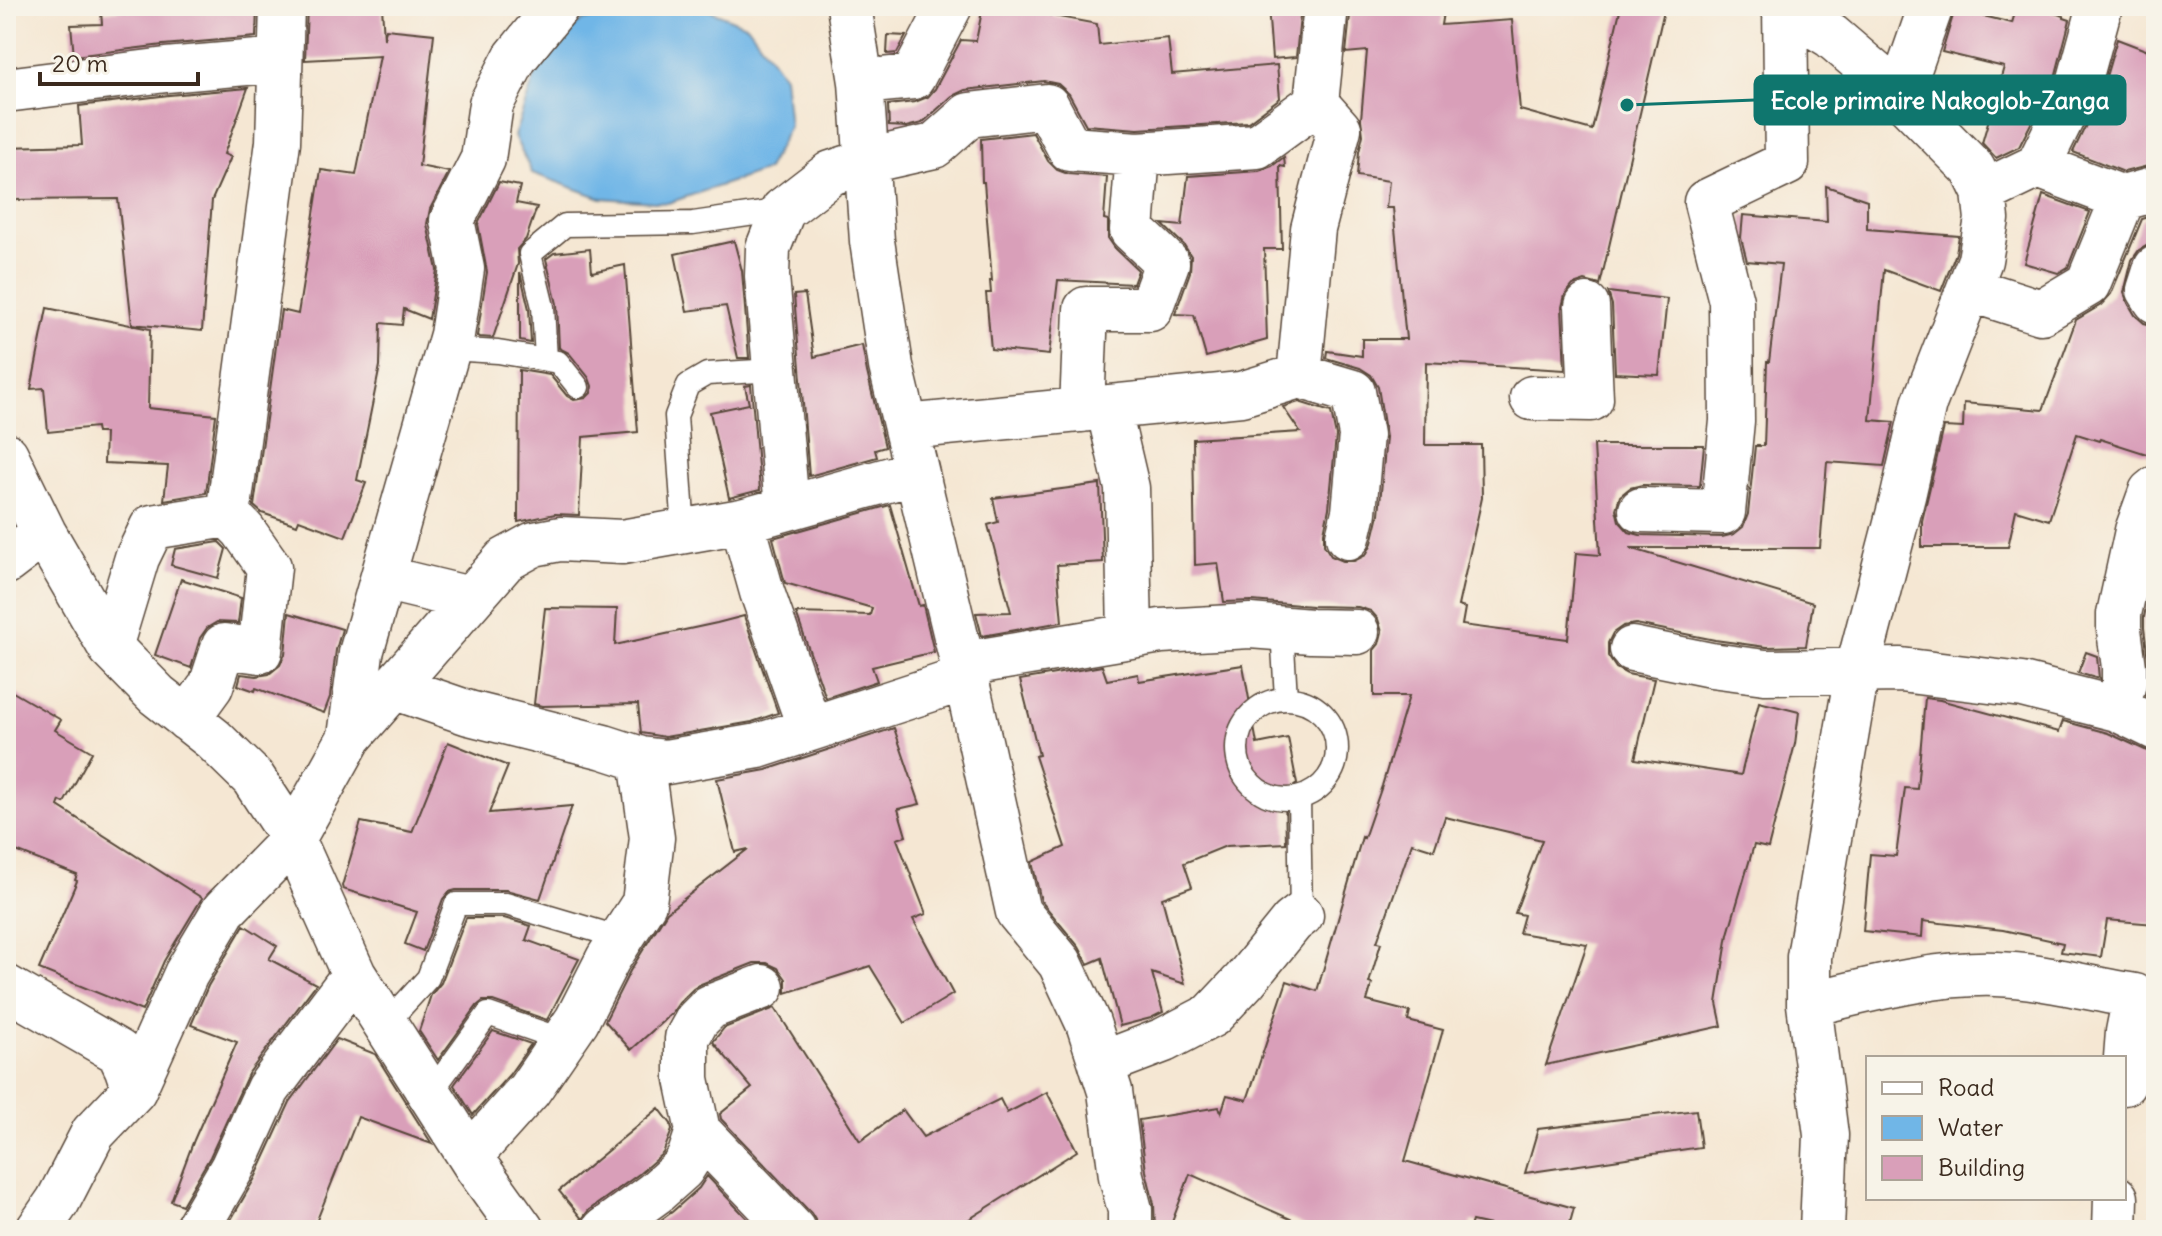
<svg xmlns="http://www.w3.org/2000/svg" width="2162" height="1236" font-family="Delius,sans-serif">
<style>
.water{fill:#70b6e7;stroke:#567082;stroke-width:2}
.building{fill:#d99fb9}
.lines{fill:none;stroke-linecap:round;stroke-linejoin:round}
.lane-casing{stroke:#574639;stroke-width:25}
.street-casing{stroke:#574639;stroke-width:47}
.lane{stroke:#fff;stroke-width:22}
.street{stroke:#fff;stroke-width:44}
.leader{fill:none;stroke:#0f766e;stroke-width:3}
.callout-dot{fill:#0f766e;stroke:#f7f3e8;stroke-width:3}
.callout{fill:#0f766e;stroke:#0f766e;stroke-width:3}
.callout-label{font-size:24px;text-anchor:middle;font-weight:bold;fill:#fff}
</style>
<rect width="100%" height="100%" fill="#f7f3e8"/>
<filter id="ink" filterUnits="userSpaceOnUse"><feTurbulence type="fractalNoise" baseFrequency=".0125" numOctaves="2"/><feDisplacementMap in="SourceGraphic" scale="16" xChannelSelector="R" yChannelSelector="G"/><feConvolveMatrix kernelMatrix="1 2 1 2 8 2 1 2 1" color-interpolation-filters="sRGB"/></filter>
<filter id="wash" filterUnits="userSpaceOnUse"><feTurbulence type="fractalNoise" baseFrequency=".006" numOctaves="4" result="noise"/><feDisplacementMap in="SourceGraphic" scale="32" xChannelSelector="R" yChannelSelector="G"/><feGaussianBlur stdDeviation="1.8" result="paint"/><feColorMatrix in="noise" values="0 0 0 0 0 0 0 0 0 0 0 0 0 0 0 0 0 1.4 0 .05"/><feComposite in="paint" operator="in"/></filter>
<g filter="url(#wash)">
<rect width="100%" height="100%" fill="#f5e7d3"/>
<!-- water -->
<path class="water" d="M702,7L748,26L784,76L789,126L767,170L668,203L601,198L532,173L514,136L543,53L583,20Z"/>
<g id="blocks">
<!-- building -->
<path class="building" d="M147,6H257L256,37L163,45L74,56L71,25L102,24L101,12Z
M307,6H382L384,39L386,29L434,34L419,166L449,172L430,209L427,224L437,270L429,319L404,309L402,325L381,323L380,366L357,480L366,483L345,537L299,520L297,525L262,513L254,506L281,310L298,314L321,170L356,175L380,56L305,60Z
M983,6H1000L1097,24L1099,45L1168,38L1172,74L1277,65L1280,98L1248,122L1138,129L1086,125L1069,94L1058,84L1044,81L965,90L952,96L922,123L906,127L889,126L888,105L915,102L928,97L935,89L961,40L976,41Z
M1268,6H1301L1296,57L1272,59Z
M1351,6H1444L1441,25L1512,20L1520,110L1592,130L1621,6H1665L1600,285L1585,281L1573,285L1565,295L1562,307L1565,370L1426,362L1425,445H1481L1482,498L1458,606L1465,608L1462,625L1568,639L1576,553L1600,555L1594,445H1704L1700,486L1642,485L1630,488L1620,496L1616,509L1619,521L1629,532L1640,535L1722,537L1734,534L1743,527L1748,514L1755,446H1764L1767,362H1769L1781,264L1747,261L1741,238L1743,215L1827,222L1826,186L1867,200V229L1959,236L1956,253L1941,291L1884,270L1870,420L1894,422L1884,466L1827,462L1820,548H1630L1813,603L1806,646L1766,647L1715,640L1636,624L1623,626L1613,633L1608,643V656L1616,668L1627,674L1654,679L1635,759L1741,775L1759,702L1799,712L1795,744L1768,848L1754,845L1728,934L1717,1003L1722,1026L1546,1065L1587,944L1519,933L1524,915L1515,913L1542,840L1445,817L1434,850L1412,843L1377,942L1381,943L1369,983L1372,984L1367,1001L1410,1012L1408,1021L1443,1030L1405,1161L1574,1208L1568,1230H1512L1472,1221L1469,1230H1315L1190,1174L1169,1230H1155L1154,1204L1146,1171L1139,1120L1219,1107L1221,1113L1227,1095L1247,1100L1287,981L1317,991L1362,837L1364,838L1382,786L1409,696H1374V650L1379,644L1382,632L1378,619L1371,611L1358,607L1312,606L1252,601L1224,602L1218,563L1195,565L1193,439L1300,432L1283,407L1299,402L1331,412L1336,436L1329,508L1324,532V545L1331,556L1343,561H1354L1366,555L1372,543L1379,514L1386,437L1378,387L1371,375L1360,368L1326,358L1327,351L1362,356V339H1406L1393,208H1386L1389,181L1357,176L1359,152L1363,135L1361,119L1367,51L1346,53Z
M2017,6H2032L2064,16V18L2070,20L2056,74L2019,147L1996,158L1982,143L2004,67L1942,52L1955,9L2012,23Z
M888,35L906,36L897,53L887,54Z
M2117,39L2156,54V150L2152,165L2124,172L2073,152L2101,94Z
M248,88L224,154L231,157L212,200L202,331L132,324L118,199L6,200V147L82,145L79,106L169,95Z
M1033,133L1048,161L1057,170L1068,174L1107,177L1104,219L1108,220V238L1115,248L1138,270L1133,284L1058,280L1049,355L991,349L986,293H991L990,281H992L984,182H982L981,139Z
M1284,157L1285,167L1280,166L1282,249H1264L1267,340L1206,357L1194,315L1175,314L1190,272L1191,256L1184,245L1162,224L1182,226L1188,176L1259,171L1272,166Z
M499,182L520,186L516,203L537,207L526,239L517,249L518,264L493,338L480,337L477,336L487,272L478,224Z
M2043,195L2090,212L2068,267L2058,273L2024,263Z
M2156,215V244H2150L2139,250L2132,260L2124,293L2128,303L2135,315L2144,323L2156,326V457L2100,439L2099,441L2077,434L2049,520L2016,510L2008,547H1922V521L1944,427L1963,428L1964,403L2043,410L2076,320L2101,305L2111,294L2142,219Z
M734,241L742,271L749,358H738L726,306L687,311L675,254Z
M590,249L592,272L625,265L638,432L583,437L579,515L555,514L518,522L519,370L550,375L567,396L574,400L586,398L591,393L592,386L589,378L569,353L559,348L557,304L546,259L554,253Z
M520,272L529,309L531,343L520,341Z
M1608,292L1667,299L1659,375L1615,373L1612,305Z
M805,294L814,357L862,345L867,372L885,447L875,450L877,457L809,476L794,295Z
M47,308L150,329L148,408L216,415L206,493L164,500L168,466L104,463L105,433H97L96,427L48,432L44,388L31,389Z
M751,385L760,490L729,498L710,412L749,404L745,386Z
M1100,484L1103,562L1057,565L1062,622L982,636L976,613L1011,612L988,525L998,522L993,498Z
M890,505L919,606L923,605L934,652L872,667L877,681L826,698L796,613L870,615L872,608L785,583L773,538Z
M219,542L226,549L218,578L171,565L175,549Z
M2156,561V700L2146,696L2149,667L2144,628V617Z
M181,579L241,598L238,623L217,622L207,628L200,638L191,668L155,655Z
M545,608L617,609L615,645L717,623L744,616L778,713L752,722L665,737L641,733L638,704L542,706L534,704Z
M289,613L342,629L336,650L330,697L324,713L256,688L255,691L238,685L241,674L257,676L269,674L280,665L285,654Z
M2086,652L2097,656L2099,679L2078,673Z
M1243,665L1257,744L1288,738L1297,784L1287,791L1285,797L1286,843L1226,846L1184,863L1192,887L1162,898L1185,984L1152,973L1163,1012L1151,1018L1120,1026L1102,958L1088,964L1079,947L1041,901L1032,862L1065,847L1035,756L1039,755L1020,680L1102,666L1107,680L1138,674L1139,681Z
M6,688L61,720L55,730L92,752L64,803L60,801L58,806L202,898L164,961L142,1011L39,969L77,881L75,880L77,875L6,847Z
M1925,698L1940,700L2059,732L2063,721L2108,733L2145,750L2156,753L2155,924L2107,920L2101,957L2061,952L2063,943L2003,930L1923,921L1922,937L1863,931L1870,854L1896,856L1905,788L1917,789Z
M894,728L920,804L898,809L906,836L897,839L926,914L913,919L953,994L905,1023L870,966L786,993V979L778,968L767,963H754L701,984L693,989L679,1003L672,1013L631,1050L605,1021L630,971L667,912L748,849L735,852L717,779L766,770Z
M448,742L508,766L489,813L572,806L540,899L506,890H456L449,892L443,899L423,951L405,944L417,912L343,889L342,886L361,822L412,832Z
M466,918H504L531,926L526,940L579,959L547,1020L493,1001H483L477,1006L438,1060L419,1031L431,995L441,983Z
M244,925L277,946L269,959L316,984L248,1074L210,1157L182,1205L171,1201L194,1140L237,1042L191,1025L208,986Z
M775,1008L860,1141L903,1110L923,1137L1000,1099L1007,1113L1047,1092L1077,1151L952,1230H817V1223L811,1213L721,1119L720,1114L752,1088L713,1042L724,1028Z
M493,1031L531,1044L509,1075L473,1115L454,1085Z
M337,1039L375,1054L432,1144L358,1117L313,1230H225L255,1178L290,1102Z
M659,1108L671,1124L672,1130L663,1153L639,1174L589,1210L582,1219L559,1191Z
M1696,1110L1701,1147L1525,1173L1538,1129Z
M707,1176L758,1230H647L672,1212L699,1188Z"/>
</g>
</g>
<g filter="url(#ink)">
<use href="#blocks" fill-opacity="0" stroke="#574639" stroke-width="2"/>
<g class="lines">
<defs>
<path id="lane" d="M449,349L498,352L558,362L578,387
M546,359L543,307L530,254L565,225L693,223L783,210
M684,531L676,416L688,385L707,374L775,370
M1282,629L1286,698
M1237 749a50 50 0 1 1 100 0a50 50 0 1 1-100 0Z
M1299,798L1301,915
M385,1025L428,978L456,904H506L621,938
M430,1094L488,1014L563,1040"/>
<path id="street" d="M849,6L861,82L872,241L891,366L966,678L1018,912L1060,963L1088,1023L1110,1091L1121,1176L1130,1210V1230
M1782,6L1831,36L1900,95L1973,169L1984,192L1987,219L1980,260L1924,404L1903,496L1857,672L1809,957V1004L1826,1135L1822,1230
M861,82L913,77L950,6
M6,90L166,70L280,60
M1900,95L1931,6
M2038,166L2123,198
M1984,192L2038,166L2079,83L2100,6
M2156,268L2149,290L2156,301
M1969,289L2041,312L2088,284L2123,198L2156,189
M1299,376L1313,229L1339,129L1316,103L1326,6
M1532,398L1591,399L1587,306
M1108,407L1127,488L1130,636
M1082,410L1086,309H1150L1167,263L1132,230L1138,154L1257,146L1316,103
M906,427L1241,394L1299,376L1353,392L1361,435L1354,512L1348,537
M6,455L44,533L110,647L157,695L213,739L253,778L293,839L354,975L476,1166L522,1230
M787,508L767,276L768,248L783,210L831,173L867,161L934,146L969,115L1047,106L1070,149L1138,154
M1641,510L1723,512L1732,421L1731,301L1706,202L1787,163L1785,6
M742,521L762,592L810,729
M6,562L44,533
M383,578L470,599
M110,647L137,558L152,527L228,515L278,142L282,6
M1632,649L1711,665L1765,672L1901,670L2022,685L2117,709L2156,728
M963,664L1161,631L1250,626L1311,631L1357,632
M393,687L469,713L604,747L641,759L666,762L758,746L966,678
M2117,709L2124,683V667L2119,630V614L2137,531L2151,492L2156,488
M187,719L211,686L224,646L260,651L269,567L243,530L228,515
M350,737L361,653L452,335L462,269L452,220L483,159L491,104L515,58L557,6
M6,987L119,1052L127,1069L134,1090
M1809,1004C1870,990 1932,972 1996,974C2043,975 2089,989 2135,996L2128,1032L2124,1083
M1101,1064L1164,1040L1212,1015L1245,980L1292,922L1301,915
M698,1131L793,1230
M470,1156L529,1090L577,1020L608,959L644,903L652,838L641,759
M38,1230L58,1201L93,1133L134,1090L186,974L224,910L293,839L350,737L505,560L534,544L560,539L622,542L742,521L916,472
M196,1230L232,1168L268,1089L354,975
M604,1230L655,1193L682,1169L689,1158L698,1131L687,1079V1038L697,1020L710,1007L762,987
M2115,1230L2116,1198"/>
</defs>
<!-- lane casing -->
<use href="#lane" class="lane-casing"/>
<!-- street casing -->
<use href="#street" class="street-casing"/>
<!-- lane -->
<use href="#lane" class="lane"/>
<!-- street -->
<use href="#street" class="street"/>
</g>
</g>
<!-- callouts -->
<path class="leader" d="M1627 105L1755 100"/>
<circle class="callout-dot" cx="1627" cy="105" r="8"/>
<rect class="callout" x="1755" y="76" width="370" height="48" rx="8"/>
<g class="callout-label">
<text x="1940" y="109">Ecole primaire Nakoglob-Zanga</text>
</g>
<!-- margin -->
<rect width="2162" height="1236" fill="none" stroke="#f7f3e8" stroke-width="32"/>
<!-- legend -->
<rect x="1866" y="1056" width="260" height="144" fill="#f7f3e8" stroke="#aca397" stroke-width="2"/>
<rect x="1882" y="1082" width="40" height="12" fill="#ffffff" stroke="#aca397" stroke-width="2"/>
<text x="1938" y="1096" font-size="24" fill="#3b2a1e">Road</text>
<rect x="1882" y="1116" width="40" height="24" fill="#70b6e7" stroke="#aca397" stroke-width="2"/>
<text x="1938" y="1136" font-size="24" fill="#3b2a1e">Water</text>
<rect x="1882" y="1156" width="40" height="24" fill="#d99fb9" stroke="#aca397" stroke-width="2"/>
<text x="1938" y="1176" font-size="24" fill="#3b2a1e">Building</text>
<!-- scale -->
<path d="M40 72v12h158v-12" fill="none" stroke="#3b2a1e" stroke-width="4"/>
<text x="52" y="72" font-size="24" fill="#3b2a1e" stroke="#f7f3e8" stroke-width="6" paint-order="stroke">20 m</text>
</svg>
